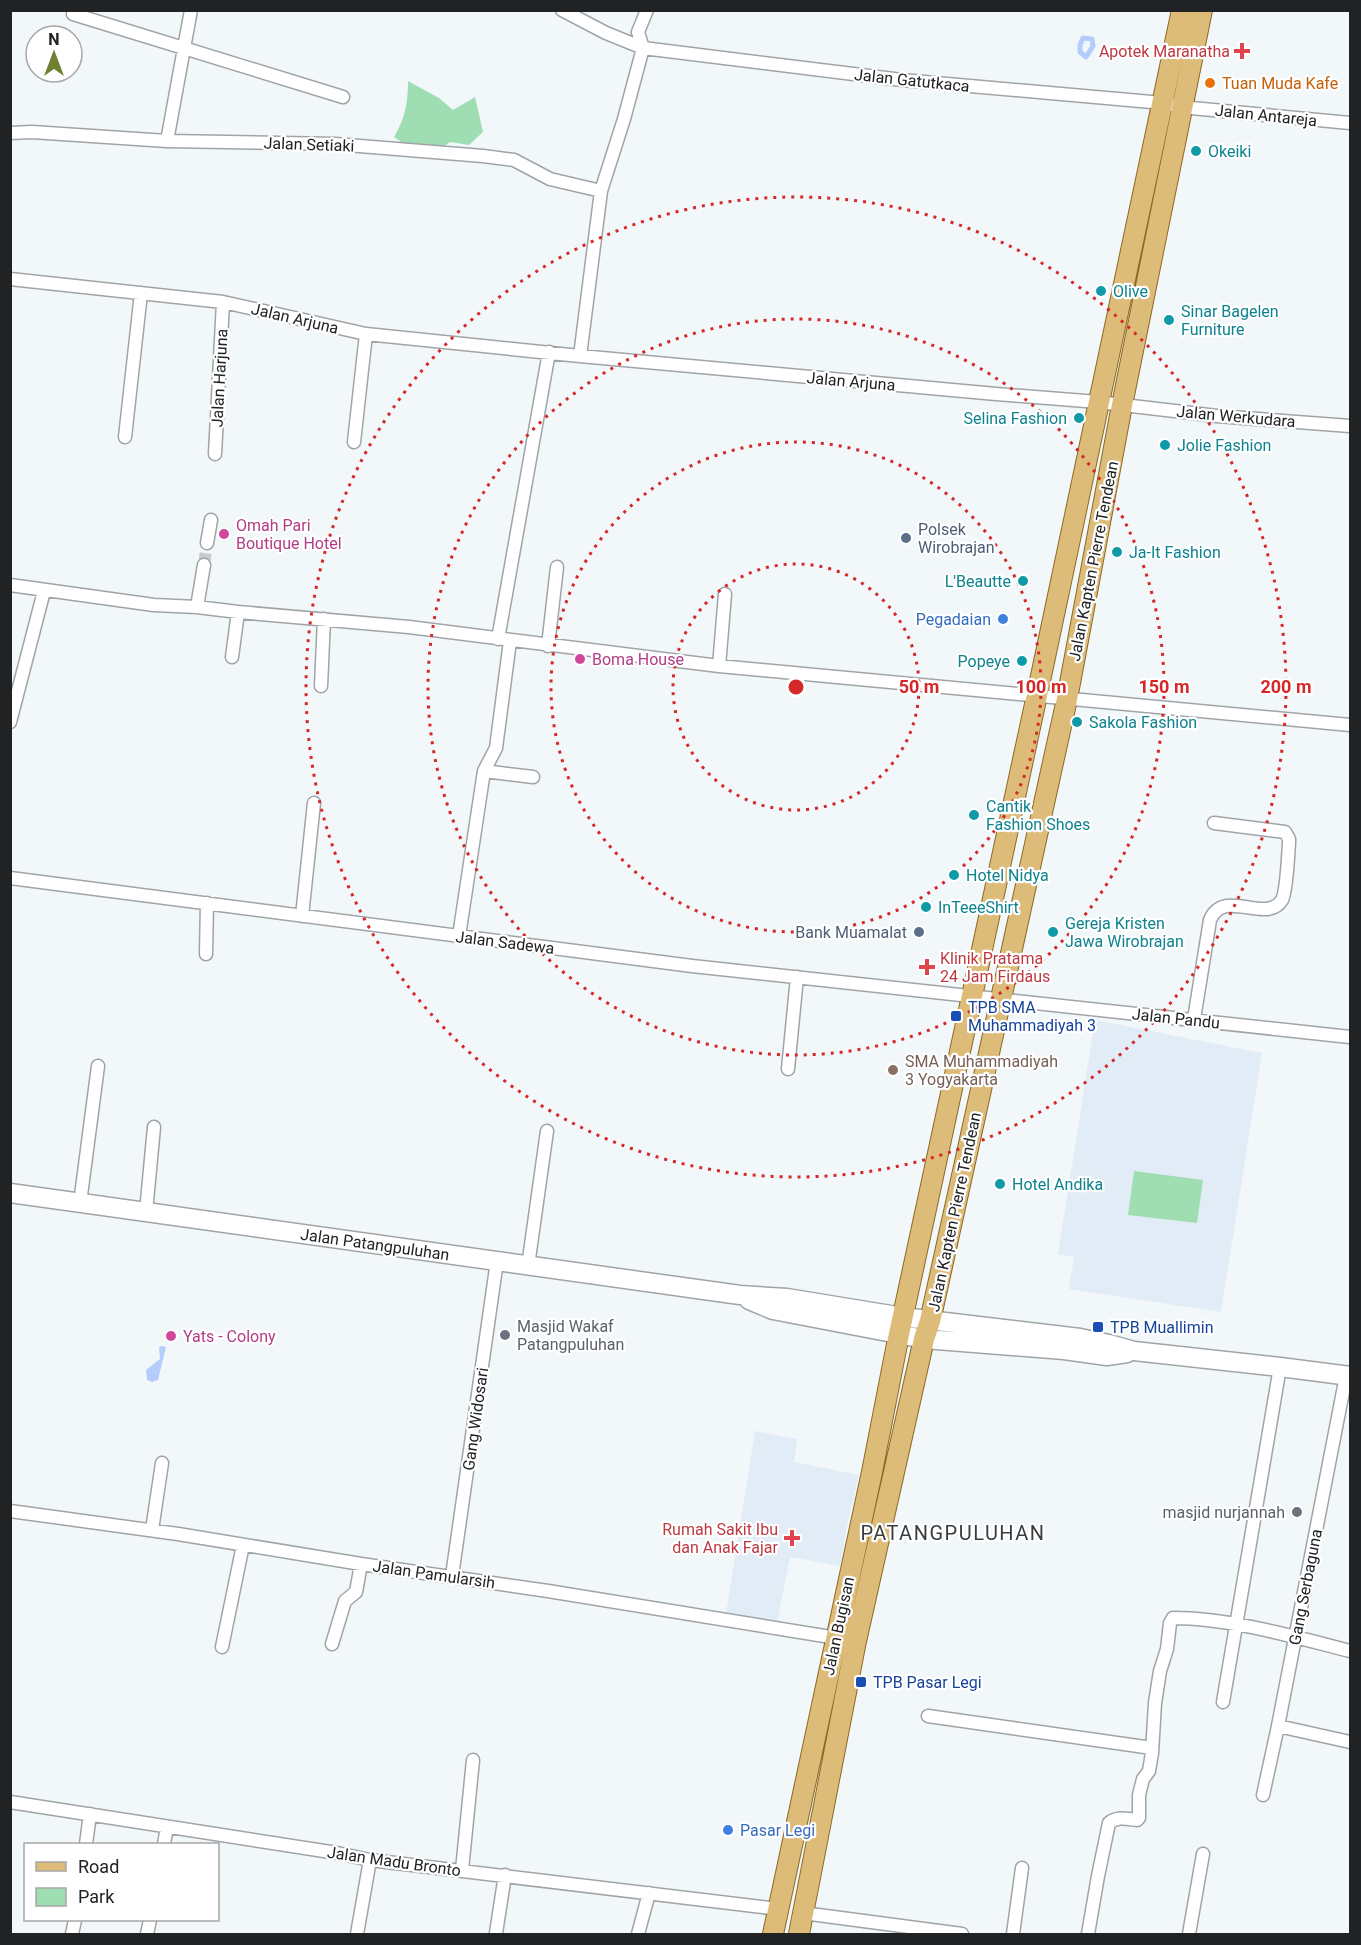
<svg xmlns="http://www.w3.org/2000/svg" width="1361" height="1945" font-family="Roboto,sans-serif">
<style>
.built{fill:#e2ecf6}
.green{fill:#9fdeb2}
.water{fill:#b4cdfd}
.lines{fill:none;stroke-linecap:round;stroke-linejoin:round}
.stream{stroke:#b4cdfd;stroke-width:5}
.street-tunnel{stroke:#c8cccf;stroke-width:12;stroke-dasharray:12 6;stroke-linecap:butt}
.street-casing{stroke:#a0a4a8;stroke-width:15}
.secondary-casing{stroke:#a0a4a8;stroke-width:21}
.primary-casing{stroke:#8c6922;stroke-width:22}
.street{stroke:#fff;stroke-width:12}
.secondary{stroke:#fff;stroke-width:18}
.primary{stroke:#ddbc7a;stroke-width:20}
.ring{fill:none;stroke:#d62828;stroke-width:3;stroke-dasharray:3 6}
.health-dot{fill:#e0444e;stroke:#fff;stroke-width:2}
.food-dot{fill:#e8710a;stroke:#fff;stroke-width:2}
.culture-dot{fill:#0f9aa8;stroke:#fff;stroke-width:2}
.hotel-dot{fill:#d1479c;stroke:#fff;stroke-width:2}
.service-dot{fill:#5c6f8a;stroke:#fff;stroke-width:2}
.shop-dot{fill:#3f7fe0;stroke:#fff;stroke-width:2}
.transit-dot{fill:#1a4fb4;stroke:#fff;stroke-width:2}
.education-dot{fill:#8d6e63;stroke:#fff;stroke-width:2}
.worship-dot{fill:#6b7280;stroke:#fff;stroke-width:2}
.labels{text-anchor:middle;stroke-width:4.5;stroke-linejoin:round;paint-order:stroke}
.health-label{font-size:16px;fill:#be3a42;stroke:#fff;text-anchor:end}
.street-label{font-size:16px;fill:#212224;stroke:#fff}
.food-label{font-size:16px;fill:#c56008;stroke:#fff;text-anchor:start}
.culture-label{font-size:16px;fill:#0d838f;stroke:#fff;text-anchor:start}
.hotel-label{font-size:16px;fill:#b23c85;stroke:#fff;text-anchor:start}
.service-label{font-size:16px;fill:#4e5e75;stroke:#fff;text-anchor:start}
.shop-label{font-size:16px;fill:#366cbe;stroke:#fff;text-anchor:end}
.transit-label{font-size:16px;fill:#164399;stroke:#fff;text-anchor:start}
.education-label{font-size:16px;fill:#785e54;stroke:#fff;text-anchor:start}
.worship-label{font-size:16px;fill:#5b616d;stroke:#fff;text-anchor:start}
.quarter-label{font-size:20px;letter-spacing:1.5px;fill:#3a3d40;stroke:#fff}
.centre{fill:#d62828;stroke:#fff;stroke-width:3}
.ring-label{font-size:18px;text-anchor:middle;font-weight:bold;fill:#d62828;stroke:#fff;stroke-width:4.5;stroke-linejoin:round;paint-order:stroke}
</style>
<rect width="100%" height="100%" fill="#f2f7fa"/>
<!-- built -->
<path class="built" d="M1095,1020L1262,1053L1221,1312L1069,1289L1074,1257L1058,1254Z
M755,1431L797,1439L794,1462L859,1475L848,1521L840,1566L790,1557L777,1623L726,1614Z"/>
<!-- green -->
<path class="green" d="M408,81L439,98L453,110L475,97L483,132L469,145L450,142L435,153L395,151L400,141L394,137C405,119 408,102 408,81Z
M1134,1171L1203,1180L1197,1223L1128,1215Z"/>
<!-- water -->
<path class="water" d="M161,1346L166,1347L158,1380L152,1382L147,1380L146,1370L160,1359L159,1348Z"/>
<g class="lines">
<!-- stream -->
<path class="stream" d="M1083,38L1092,39L1093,46L1086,57L1080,52V45Z"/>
<!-- street-tunnel -->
<path class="street-tunnel" d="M204,565L207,543"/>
<defs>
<path id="street" d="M562,10L606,33L643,48L902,80L1163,103L1181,107L1350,123
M73,14L343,97
M643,48L638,32L647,10
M10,133L32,132L167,141L335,144L483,156L514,160L550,179L601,191
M167,141L191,10
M10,279L223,302L366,334L580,356L996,394L1098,402L1217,416L1350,426
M580,356L601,191L624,119L643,48
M125,437L141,293
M354,442L366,334
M215,454L223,302
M207,543L211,520
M10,585L154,605L197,607L238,612L409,627L719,666L1350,725
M197,607L204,565
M498,639L549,352
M548,646L557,567
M232,657L238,612
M719,666L725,594
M321,686L324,619
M10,722L44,591
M484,771L533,777
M10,878L692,966L1350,1037
M302,916L314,803
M459,936L484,771L496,748L510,641
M206,954L207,903
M1194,1019L1210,920C1224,887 1266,925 1282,900C1287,890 1288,855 1289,843V839L1285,832L1214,823
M788,1069L797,977
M80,1203L98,1066
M146,1212L154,1127
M528,1266L547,1131
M1346,1376L1278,1726L1350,1742
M10,1511L178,1534L361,1564L548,1591L843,1639
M152,1530L162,1463
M452,1576L497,1261
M332,1644L345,1601L356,1592L361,1564
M222,1647L243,1545
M1223,1702L1280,1367
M928,1716L1152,1748
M1263,1795L1278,1726
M10,1802L337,1853L370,1860L778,1909
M86,1844L90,1814
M164,1844L167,1827
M462,1870L473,1760
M803,1913L962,1934
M496,1933L505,1875
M72,1934L75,1920
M147,1934L150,1920
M357,1934L370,1860
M638,1934L649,1893
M1013,1934L1022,1868
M1088,1934L1098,1876L1109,1823C1117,1816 1128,1819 1137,1820L1139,1818V1795L1143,1779L1149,1771L1152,1753L1155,1703L1160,1671L1167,1649L1170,1623L1173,1618C1230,1618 1295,1637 1350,1651
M1189,1934L1203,1854"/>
<path id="secondary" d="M10,1193L740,1295L787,1298L903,1317L1080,1338L1109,1344L1134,1351L1280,1367L1350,1376
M749,1300L773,1310L924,1339L1064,1350L1107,1356L1127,1353"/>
<path id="primary" d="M773,1934L872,1472L899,1334L1037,695L1182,10
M799,1934L856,1641L924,1339L930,1321L1067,699L1122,405L1202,10"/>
</defs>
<!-- street casing -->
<use href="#street" class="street-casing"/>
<!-- secondary casing -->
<use href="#secondary" class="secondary-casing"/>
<!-- primary casing -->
<use href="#primary" class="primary-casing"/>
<!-- street -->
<use href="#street" class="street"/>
<!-- secondary -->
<use href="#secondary" class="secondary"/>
<!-- primary -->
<use href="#primary" class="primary"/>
</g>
<!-- distance rings -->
<g class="ring">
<circle cx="796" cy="687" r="123"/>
<circle cx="796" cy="687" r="245"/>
<circle cx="796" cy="687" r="368"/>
<circle cx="796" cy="687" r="490"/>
</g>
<!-- markers -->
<g class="health-dot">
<path d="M1239 42h6v6h6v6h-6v6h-6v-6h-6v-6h6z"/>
<path d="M924 958h6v6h6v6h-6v6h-6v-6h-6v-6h6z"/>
<path d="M789 1529h6v6h6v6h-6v6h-6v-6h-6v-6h6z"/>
</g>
<circle class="food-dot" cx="1210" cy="83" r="6"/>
<g class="culture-dot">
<circle cx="1196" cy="151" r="6"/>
<circle cx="1101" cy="291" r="6"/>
<circle cx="1169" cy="320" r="6"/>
<circle cx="1079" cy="418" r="6"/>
<circle cx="1165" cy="445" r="6"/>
<circle cx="1117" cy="552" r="6"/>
<circle cx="1023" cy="581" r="6"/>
<circle cx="1022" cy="661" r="6"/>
<circle cx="1077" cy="722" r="6"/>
<circle cx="974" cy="815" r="6"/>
<circle cx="954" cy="875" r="6"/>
<circle cx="926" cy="907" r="6"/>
<circle cx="1053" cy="932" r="6"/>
<circle cx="1000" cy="1184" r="6"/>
</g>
<g class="hotel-dot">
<circle cx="224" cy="534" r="6"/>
<circle cx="580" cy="659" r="6"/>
<circle cx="171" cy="1336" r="6"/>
</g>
<g class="service-dot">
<circle cx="906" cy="538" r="6"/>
<circle cx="919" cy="932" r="6"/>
</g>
<g class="shop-dot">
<circle cx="1003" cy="619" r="6"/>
<circle cx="728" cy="1830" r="6"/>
</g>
<g class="transit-dot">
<rect x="950" y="1010" width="12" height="12" rx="3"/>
<rect x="1092" y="1321" width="12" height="12" rx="3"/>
<rect x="855" y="1676" width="12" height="12" rx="3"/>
</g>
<circle class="education-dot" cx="893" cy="1070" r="6"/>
<g class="worship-dot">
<circle cx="505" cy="1335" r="6"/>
<circle cx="1297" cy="1512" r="6"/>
</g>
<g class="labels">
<!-- health labels -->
<g class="health-label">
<text x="1230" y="57">Apotek Maranatha</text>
<text x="940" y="964" text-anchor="start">Klinik Pratama<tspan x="940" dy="18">24 Jam Firdaus</tspan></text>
<text x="778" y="1535">Rumah Sakit Ibu<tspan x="778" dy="18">dan Anak Fajar</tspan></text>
</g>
<!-- street labels -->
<g class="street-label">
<text transform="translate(912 80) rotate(6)" y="6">Jalan Gatutkaca</text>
<text transform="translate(1266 115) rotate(6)" y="6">Jalan Antareja</text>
<text transform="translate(309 144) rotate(2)" y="6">Jalan Setiaki</text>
<text transform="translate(295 318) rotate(13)" y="6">Jalan Arjuna</text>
<text transform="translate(219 378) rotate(-87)" y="6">Jalan Harjuna</text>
<text transform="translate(851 381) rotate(5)" y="6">Jalan Arjuna</text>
<text transform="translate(1236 416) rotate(5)" y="6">Jalan Werkudara</text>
<text transform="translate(1093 561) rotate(-79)" y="6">Jalan Kapten Pierre Tendean</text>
<text transform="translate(505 942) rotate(7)" y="6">Jalan Sadewa</text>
<text transform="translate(1176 1018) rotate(6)" y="6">Jalan Pandu</text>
<text transform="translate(954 1212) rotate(-78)" y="6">Jalan Kapten Pierre Tendean</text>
<text transform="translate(375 1244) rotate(8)" y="6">Jalan Patangpuluhan</text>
<text transform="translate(475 1419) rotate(-82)" y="6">Gang Widosari</text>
<text transform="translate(434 1574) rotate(8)" y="6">Jalan Pamularsih</text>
<text transform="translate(1305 1587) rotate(-79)" y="6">Gang Serbaguna</text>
<text transform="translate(838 1626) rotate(-78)" y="6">Jalan Bugisan</text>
<text transform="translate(394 1861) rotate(8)" y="6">Jalan Madu Bronto</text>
</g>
<!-- food labels -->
<g class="food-label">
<text x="1222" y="89">Tuan Muda Kafe</text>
</g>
<!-- culture labels -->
<g class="culture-label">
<text x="1208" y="157">Okeiki</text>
<text x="1113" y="297">Olive</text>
<text x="1181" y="317">Sinar Bagelen<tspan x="1181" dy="18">Furniture</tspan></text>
<text x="1067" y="424" text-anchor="end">Selina Fashion</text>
<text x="1177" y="451">Jolie Fashion</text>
<text x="1129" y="558">Ja-It Fashion</text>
<text x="1011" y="587" text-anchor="end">L'Beautte</text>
<text x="1010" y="667" text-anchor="end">Popeye</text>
<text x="1089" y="728">Sakola Fashion</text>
<text x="986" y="812">Cantik<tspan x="986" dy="18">Fashion Shoes</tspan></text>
<text x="966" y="881">Hotel Nidya</text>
<text x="938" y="913">InTeeeShirt</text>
<text x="1065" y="929">Gereja Kristen<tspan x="1065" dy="18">Jawa Wirobrajan</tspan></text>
<text x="1012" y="1190">Hotel Andika</text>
</g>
<!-- hotel labels -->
<g class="hotel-label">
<text x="236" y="531">Omah Pari<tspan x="236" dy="18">Boutique Hotel</tspan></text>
<text x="592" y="665">Boma House</text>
<text x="183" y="1342">Yats - Colony</text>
</g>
<!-- service labels -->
<g class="service-label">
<text x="918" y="535">Polsek<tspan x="918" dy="18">Wirobrajan</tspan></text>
<text x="907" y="938" text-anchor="end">Bank Muamalat</text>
</g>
<!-- shop labels -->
<g class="shop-label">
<text x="991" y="625">Pegadaian</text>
<text x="740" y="1836" text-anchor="start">Pasar Legi</text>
</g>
<!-- transit labels -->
<g class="transit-label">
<text x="968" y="1013">TPB SMA<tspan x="968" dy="18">Muhammadiyah 3</tspan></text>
<text x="1110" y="1333">TPB Muallimin</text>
<text x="873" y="1688">TPB Pasar Legi</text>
</g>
<!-- education labels -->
<g class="education-label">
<text x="905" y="1067">SMA Muhammadiyah<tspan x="905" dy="18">3 Yogyakarta</tspan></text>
</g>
<!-- worship labels -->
<g class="worship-label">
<text x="517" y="1332">Masjid Wakaf<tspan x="517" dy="18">Patangpuluhan</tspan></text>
<text x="1285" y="1518" text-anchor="end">masjid nurjannah</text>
</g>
<!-- quarter labels -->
<g class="quarter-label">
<text x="953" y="1540">PATANGPULUHAN</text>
</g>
</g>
<circle cx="796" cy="687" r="9" class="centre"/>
<g class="ring-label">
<text x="919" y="693">50 m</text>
<text x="1041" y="693">100 m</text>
<text x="1164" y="693">150 m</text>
<text x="1286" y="693">200 m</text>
</g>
<!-- border -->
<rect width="1361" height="1945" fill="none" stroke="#212224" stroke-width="24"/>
<!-- legend -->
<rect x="24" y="1843" width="195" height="78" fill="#ffffff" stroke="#a6a7a7" stroke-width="1.5"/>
<rect x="36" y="1862" width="30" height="9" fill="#ddbc7a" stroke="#a6a7a7" stroke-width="1.5"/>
<text x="78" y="1873" font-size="18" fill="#212224">Road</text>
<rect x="36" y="1888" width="30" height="18" fill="#9fdeb2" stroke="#a6a7a7" stroke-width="1.5"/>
<text x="78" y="1903" font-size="18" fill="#212224">Park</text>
<!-- north arrow -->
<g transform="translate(54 54)"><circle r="28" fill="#ffffff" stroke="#a6a7a7" stroke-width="1.5"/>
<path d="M0-4.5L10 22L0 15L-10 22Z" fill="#6f802f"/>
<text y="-9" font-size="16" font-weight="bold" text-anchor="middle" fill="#212224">N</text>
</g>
</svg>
